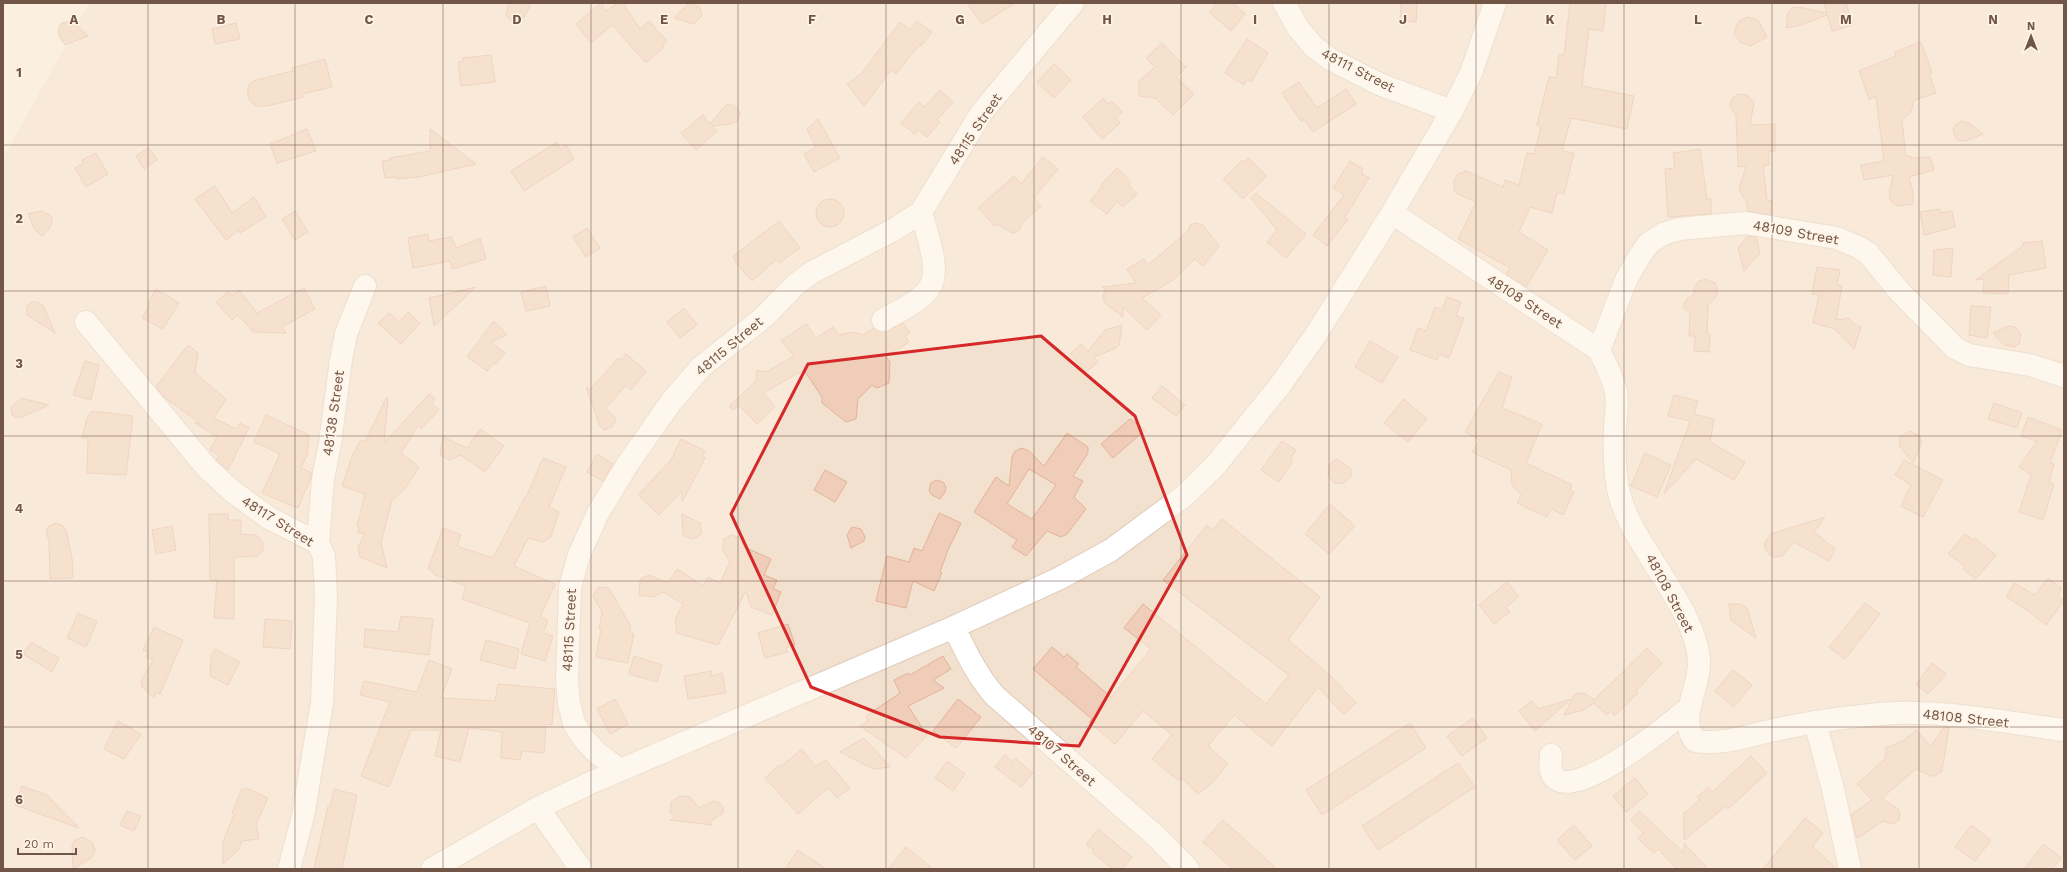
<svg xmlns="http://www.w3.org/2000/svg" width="2067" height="872" font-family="'Work Sans',sans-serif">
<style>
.residential{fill:#f3e1cf}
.building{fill:#f0cdb8;stroke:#e2b399;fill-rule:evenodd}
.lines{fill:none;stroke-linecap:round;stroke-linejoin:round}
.minor-casing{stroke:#dfccbc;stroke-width:24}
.minor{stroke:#fff;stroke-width:22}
.marked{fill:none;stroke:#d62828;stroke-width:3;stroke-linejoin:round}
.grid{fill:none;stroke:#715648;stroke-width:1;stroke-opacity:0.55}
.labels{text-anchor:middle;stroke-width:3;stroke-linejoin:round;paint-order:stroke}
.street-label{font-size:14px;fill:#715648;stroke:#fff4e6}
.grid-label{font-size:13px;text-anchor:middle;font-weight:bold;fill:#715648;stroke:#fff4e6;stroke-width:3;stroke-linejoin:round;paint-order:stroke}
</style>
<rect width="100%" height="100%" fill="#fbf0e0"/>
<!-- residential -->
<path class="residential" d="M89,3H2064V869H3V158Z"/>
<!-- building -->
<path class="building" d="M509,3H532L523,18L517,21L510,20L506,15Z
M601,3L606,11L618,3H623L640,29L649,21L667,41L662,45L664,47L646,63L612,25L591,43L576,24Z
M689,3L700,7L702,16L694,24L674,18Z
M967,3H1015L982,24Z
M1217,3H1233L1245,14L1231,31L1209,12Z
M1401,3H1417L1416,22L1400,20Z
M1570,3H1606L1603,31L1589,29L1582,86L1634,96L1627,129L1571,118L1562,151L1574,153L1564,194L1557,193L1552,213L1530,207L1519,232L1548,250L1526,287L1506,274L1510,268L1458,239L1476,202L1456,193L1454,189V181L1458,174L1466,171L1503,187L1505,180L1519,185L1527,153L1534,154L1541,127L1537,125L1549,77L1556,78L1559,55H1564Z
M1824,3H1846L1853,25L1832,31L1827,15L1801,25L1786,28L1788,13L1792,8L1798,7L1827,13Z
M1747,17L1758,20L1767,37L1750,46L1740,42L1734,33L1738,22Z
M72,21L88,36L65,45L59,36L58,29L62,23Z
M917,21L932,32L921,46L920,44L896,74L891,70L864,106L847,84L862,73L900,22L910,30Z
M236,23L240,39L215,44L212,29Z
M1247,39L1268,53L1251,82L1247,79L1244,85L1225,73Z
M1921,42L1932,73L1929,74L1936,93L1914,100L1911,112L1902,120L1906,156H1911V158L1930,157L1934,170L1909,177L1913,192V204L1898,206L1891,202L1889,195L1893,175L1864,180L1861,165L1884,161L1876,97L1869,99L1859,71L1896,56L1895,52Z
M1162,43L1186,67L1176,77L1194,94L1173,115L1155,98L1139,96V81L1155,67L1146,58Z
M491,55L495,82L461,86L458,62L463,61L462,58Z
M325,59L332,87L302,94L303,97L267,106H255L248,98V86L253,81L293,71L292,68Z
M1054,64L1071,80L1054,98L1037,82Z
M1299,82L1317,108L1346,89L1356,104L1313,132L1304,119L1301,121L1282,93Z
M940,90L953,102L937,120L940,122L927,137L918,130L915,134L901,123L919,102L925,107Z
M1738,94L1747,95L1754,103L1750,125L1775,124V151L1768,152L1769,165L1763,166L1767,200L1772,201L1771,215L1747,211V203L1739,189L1746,166L1738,167L1736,116L1730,106L1732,99Z
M1103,98L1108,104L1112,101L1123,112L1116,118L1120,123L1102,139L1083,117Z
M726,105H733L738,109L740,114L738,120L732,124L712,126L717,131L696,150L681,133L703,115L710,124Z
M818,119L840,158L814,172L804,154L816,147L807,129Z
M1962,121L1969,123L1983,134L1966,141L1957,140L1953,130L1956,124Z
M307,129L316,151L277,163L270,144Z
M430,129L476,164L419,177L397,179V177L385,178L382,161L390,160V158L430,151Z
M557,142L560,149L566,145L574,159L524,191L511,171Z
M149,148L157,160L144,169L136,156Z
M1700,149L1707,199H1711V214L1668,217L1665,169L1675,168L1673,153Z
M96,153L108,174L86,187L75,168L84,163L82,160Z
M1043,157L1058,169L1034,198L1041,206L1021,224L1020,229L1016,232L1012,233L997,224L995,226L978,208L1014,176L1021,184Z
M1249,158L1267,176L1243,199L1223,179L1242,160L1244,162Z
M1350,161L1363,169L1361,173L1369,178L1345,217L1348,219L1327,246L1313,235L1344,195L1333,188Z
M1117,168L1131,182L1129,185L1137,194L1123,207L1117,201L1107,214L1090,201L1102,186L1101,184Z
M215,186L232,213L254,197L266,217L240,233L239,230L226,240L195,199Z
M1256,193L1306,234L1286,258L1267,242L1277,230L1251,198Z
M816 213a14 14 0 1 1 28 0a14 14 0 1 1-28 0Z
M1940,209V213L1952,211L1955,227L1924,235L1920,212Z
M42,211L51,216L52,222L50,228L42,236L35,230L28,214Z
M295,211L308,232L295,240L282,219Z
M779,221L800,248L779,263L776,260L752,281L737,264L733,256Z
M1195,223L1203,225L1219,246L1203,266L1195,259L1173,280L1142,298L1161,315L1147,330L1123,307V317L1105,303L1103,297L1105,289L1102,287L1136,283L1127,269L1144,259L1148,265L1188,231L1190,225Z
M587,228L600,248L586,257L573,237Z
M428,234L429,241L451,237L457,248L480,238L486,259L452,269L450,261L413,268L408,238Z
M1748,236L1756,237L1760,253L1744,271L1738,248Z
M2042,241L2046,268L2009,275L2008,294L1983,293L1984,279L1975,280L2023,246V243Z
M1953,248L1951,277L1933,275L1934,250Z
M1817,267L1840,270L1837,285L1842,286L1836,320L1849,318L1855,325L1861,327L1854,349L1835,329L1813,323L1819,295L1812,294Z
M1705,279L1715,283L1718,291L1715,298L1708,305L1707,334H1710L1709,352L1694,351L1695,336H1689L1690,313L1684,308V304L1687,299L1694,294V288L1698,282Z
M546,286L550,306L526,311L521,292Z
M476,287L434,326L429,298Z
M304,288L315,309L282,327L286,333L253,332L238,315L232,320L216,302L229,291L232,296L239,290L257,313Z
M156,289L179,303L163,329L142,318L149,306L147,305Z
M1447,297L1461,302L1456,316L1464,318L1449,358L1439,354L1437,360L1410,350L1418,328L1426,331L1435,307L1442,310Z
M32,302H37L43,305L55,333L27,315V306Z
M1971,306L1991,307L1987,338L1969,335Z
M684,308L697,325L680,338L667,322Z
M408,312L420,323L401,344L378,323L389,313L399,322Z
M494,321L507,335L491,342L505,353L496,364L493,363L487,371L467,357Z
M903,323L910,333L905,336L909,342L886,357L890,362L889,383L877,388L872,385L858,399L856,419L846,422L822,403V397L804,370L763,393L775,406L757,424L739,406L732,410L729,406L756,381L757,370L766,372L794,356L781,341L806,324L816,338L833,327L839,335L853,332L863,335L874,328L883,332Z
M1122,325L1119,345L1116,348L1094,357L1098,362L1086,372L1070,354L1081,344L1088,351L1105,330Z
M2008,326L2015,327L2021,334L2019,344L2014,347L2004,345L1993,333Z
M1370,341L1398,357L1382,383L1355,367Z
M188,345L198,353L195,373L226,399L214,418L236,429L240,423L249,428L228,470L216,460L219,455L210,450L217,437L195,423L201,424L164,397L156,387Z
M626,354L646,371L631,390L626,385L606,408L615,418V422L612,427L604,430L600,426L586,387L590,390L618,358L621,360Z
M85,361L99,365L91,400L73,395Z
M1499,372L1512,377L1502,408L1542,424L1526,463L1572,485L1570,490L1574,492L1563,515L1552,509L1546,517L1517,503L1521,495L1512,485L1511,470L1472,452L1480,440L1465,432Z
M1162,386L1185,405L1176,416L1152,398Z
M429,394L435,399L432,403L439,410L421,429L418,426L401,453L419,467L404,490L392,500L381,543L387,568L360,557L358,547L365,534L358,533L359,526H357L365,494L342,486L353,454L361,440L365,442L386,398H388L384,443Z
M1674,395L1698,401L1694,414L1714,419L1710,442L1745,462L1734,480L1696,459L1664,494L1690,421L1668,416Z
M21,398L49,405L21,417H16L12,415L11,408Z
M1404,399L1427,419L1408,442L1384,423Z
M1994,403L2022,413L2017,428L1988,419Z
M92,411L133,416L126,475L87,473L88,438H82L87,418Z
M266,415L309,435L307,455L301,468L312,473L310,480L298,508L262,493L280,454L254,442Z
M2028,417L2062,430L2050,463L2054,464L2049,482L2054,484L2043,520L2019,512L2031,475L2019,467L2037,441L2021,436Z
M1130,419L1145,430L1113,458L1101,444Z
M480,429L504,446L485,472L461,455L449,460L440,455L443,437L467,448Z
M1910,431L1920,436L1922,443L1913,463L1899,445L1900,437Z
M1067,433L1088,447V453L1073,476L1083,481L1074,497L1086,509L1067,534L1061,537L1047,531L1026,556L1012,547L1017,540L974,512L996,477L1009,486L1012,457L1015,451L1022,448L1029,451L1044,466ZM1029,469L1056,485L1032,519L1007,504Z
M681,439L705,451L702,456L705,458L682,502V491L659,515L638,495L671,460Z
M1282,441L1296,450L1290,459L1293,461L1279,482L1261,470Z
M1645,453L1671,465L1657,497L1631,486Z
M597,454L613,464L603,481L587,472Z
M543,458L566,467L549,507L559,512L551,537L543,542L528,538L514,566L555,584L540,617L548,620L543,633L553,636L545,661L521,654L530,623L462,599L466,586L433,574L434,572L428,569L443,528L461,535L457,546L493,558L525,497L526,498Z
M1337,459L1351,469V477L1344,483H1334L1328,475L1329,465Z
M1904,460L1943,480L1923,517L1901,506L1911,485L1895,475Z
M825,470L847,482L835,502L814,490Z
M936,480L943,482L946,487L945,492L940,499L932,495L929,491L931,483Z
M1330,504L1355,526L1329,554L1305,534Z
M939,513L961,523L948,550L940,572L942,573L934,591L913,581L906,608L876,601L887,556L909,562L914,548L922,551Z
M209,514H228V520H241V534L256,535L263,543V550L258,556L234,557V619L214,618L217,580H210Z
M682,514L700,523L702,533L698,537L692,539L683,535Z
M1825,517L1814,532L1835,549L1829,561L1794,542L1782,556L1773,557L1767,552L1764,544L1771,534Z
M1222,519L1320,597L1288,640L1330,675L1356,703L1344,715L1318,687L1272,746L1234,715L1208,746L1228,764L1210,785L1198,794L1182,778L1179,781L1152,759L1172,735L1143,711L1115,744L1089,722L1092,719L1033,669L1052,647L1064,657L1067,654L1079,664L1076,667L1111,697L1151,649L1124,628L1143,604L1266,704L1289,675L1163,580L1207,525L1213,530Z
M56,523L62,525L66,530L72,558L73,578L50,579L49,541L46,532L49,526Z
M172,526L176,550L156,554L152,530Z
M852,527L861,529L865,537L864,541L851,548L847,535Z
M1965,534L1973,540L1975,538L1996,555L1976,579L1963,569L1965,566L1948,554Z
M732,535L740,538L744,547L771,559L764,575L777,580L773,589L781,592L772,615L751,607L746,591L718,645L677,633L675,620L683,604L663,592L653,597L639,595L640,581L642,578L649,575L668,583L677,569L703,586L708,577L720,583L730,562L722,548L724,539Z
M2048,578L2061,588L2058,596L2064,601L2046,625L2027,610L2006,597L2014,583L2035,595Z
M1507,582L1519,597L1506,607L1510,612L1494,624L1479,605Z
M598,587L609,588L631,627L630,633L634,634L628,663L596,657L601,629H599L602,612L593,596Z
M1865,603L1880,614L1845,659L1829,647Z
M1729,604H1741L1747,608L1756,638L1731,620Z
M78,613L97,621L86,647L67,638Z
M401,616L433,619L429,655L364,647L365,629L398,632Z
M265,619L292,621L290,649L263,647Z
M788,624L795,645L786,648L788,652L765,658L758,633Z
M154,627L183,640L160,694L156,692L154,698L142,687L141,682L153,660L146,657L148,652L143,650Z
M486,640L519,649L515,669L480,660Z
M31,642L59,658L52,672L23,654Z
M1647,648L1662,663L1636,691L1638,693L1615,716L1611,711L1607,715L1594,703L1584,710L1564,715L1575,694L1584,693L1594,700Z
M215,649L240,662L228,685L210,676L211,657Z
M634,656L662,665L657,682L629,674Z
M943,656L951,669L933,680L944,688L908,706L927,735L906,758L860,726L868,721L866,716L900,693L894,680L908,673L910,675Z
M429,660L452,669L441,698L495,701L498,684L555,689L552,725L546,724L544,753L522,751L520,760L501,758L502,732L469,728L460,762L435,756L441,730H411L389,787L361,776L390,702L360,695L364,681L417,692Z
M1932,663L1946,674L1928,694L1916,684Z
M1733,670L1752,685L1734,707L1715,691Z
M712,671L711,676L722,673L726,693L688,699L684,676Z
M615,699L628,724L610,734L597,709Z
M958,699L981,717L956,748L933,731Z
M1571,699L1535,731L1519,711L1532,701L1539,709Z
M1473,718L1487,738L1462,756L1447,736Z
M118,721L141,734L124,759L104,749Z
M1410,723L1426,748L1322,815L1306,790Z
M1944,727H1949L1942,771L1935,776H1931L1916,769L1882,798L1898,809L1900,814L1899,820L1893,824L1883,821L1858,838L1855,833L1851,815L1872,800L1857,784L1885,759L1886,748L1904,740L1916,730L1931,746Z
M864,738L890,767L873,769L840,752Z
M802,749L815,766L826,760L850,788L837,798L828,788L798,814L765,778L779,765L780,767Z
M1005,755L1012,761L1015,758L1033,773L1021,787L995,767Z
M1751,756L1767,773L1728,809L1726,806L1684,840V813L1700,800L1697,797L1709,787L1712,792Z
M947,761L965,774L953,791L935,778Z
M1458,763L1475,787L1378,850L1362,826Z
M1635,778L1648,794L1626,812L1613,796Z
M22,786L47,795L79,828L15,805Z
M242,789H249L268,798L256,824L259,839L242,841L239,849L223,864V842L234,814L232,813Z
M334,789L357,795L342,869H314L328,806L330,807Z
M680,796L690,797L699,808L714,801L720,803L723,807V813L710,822L712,825L670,820L675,818L670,813L671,802Z
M127,811L141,816L134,831L120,825Z
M1639,811L1684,853V843L1708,869H1677L1658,849L1654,853L1638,839L1643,833L1631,820Z
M1805,818L1823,833L1813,845L1814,848L1837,869H1763Z
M1223,820L1277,869H1233L1203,842Z
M1574,825L1592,846L1575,860L1557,840Z
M1971,825L1991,840L1975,861L1955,847Z
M1098,829L1132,857L1123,869H1113L1092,852L1094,850L1086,844Z
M83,837L93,843L95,851L91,858L73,869L72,845L75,840Z
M2044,844L2061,858L2052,869H2024Z
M906,847L933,869H888Z
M798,850L826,869H785Z"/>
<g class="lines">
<defs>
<path id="minor" d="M1284,3L1298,28L1314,47L1330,59L1379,84L1452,111
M1392,213L1599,350C1605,363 1613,377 1616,392C1618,403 1616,416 1615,428C1614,451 1614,475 1620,497C1635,550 1695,606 1699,660C1701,687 1677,717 1695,741C1725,746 1755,733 1784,728C1816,721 1848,717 1880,714C1936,708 2007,723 2064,730
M883,320C898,311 923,301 931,285C940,267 926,231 921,212
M86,322L207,468L232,491L269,518L318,543L324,556L326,596L322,703L303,816L289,869
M1599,350L1626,280L1639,257L1649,243L1663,234L1679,229L1745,223L1837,238L1858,247L1868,253L1899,291L1955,348L1969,355L2030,365L2064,376
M318,543L323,479L330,443L341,360L346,334L365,286
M954,627C966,652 977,676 995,696L1157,837L1188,869
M1815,722L1833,789L1850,869
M1551,755C1551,762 1549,770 1553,776C1574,804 1672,722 1690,707
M620,770L597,753L583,738L574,723L569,703L567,681L570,587L579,555L598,513L627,465L671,402L701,367L764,317L795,285L811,273L895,229L921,212L982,112L1073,3
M538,808L581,869
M432,869L538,808L588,784L954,627L1060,578L1111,550L1184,496L1215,466L1281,384L1315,336L1392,213L1452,111L1471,73L1495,3"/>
</defs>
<!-- minor casing -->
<use href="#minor" class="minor-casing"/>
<!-- minor -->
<use href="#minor" class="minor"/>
</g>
<!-- marked area -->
<path d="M0 0H2067V872H0ZM1041,336L1135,416L1187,555L1079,746L940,737L811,687L731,514L808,364Z" fill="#fbf0e0" fill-opacity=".55" fill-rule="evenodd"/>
<path class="marked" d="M1041,336L1135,416L1187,555L1079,746L940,737L811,687L731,514L808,364Z"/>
<!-- grid -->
<path class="grid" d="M148,3V869M295,3V869M443,3V869M591,3V869M738,3V869M886,3V869M1034,3V869M1181,3V869M1329,3V869M1476,3V869M1624,3V869M1772,3V869M1919,3V869M3,145H2064M3,291H2064M3,436H2064M3,581H2064M3,727H2064"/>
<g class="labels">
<!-- street labels -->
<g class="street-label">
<text transform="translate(1358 70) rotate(27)" y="5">48111 Street</text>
<text transform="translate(975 129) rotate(-56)" y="5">48115 Street</text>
<text transform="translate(1796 232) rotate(10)" y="5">48109 Street</text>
<text transform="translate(1525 301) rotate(33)" y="5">48108 Street</text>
<text transform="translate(729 346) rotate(-40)" y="5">48115 Street</text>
<text transform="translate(333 413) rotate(-82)" y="5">48138 Street</text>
<text transform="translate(278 521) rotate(32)" y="5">48117 Street</text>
<text transform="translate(1670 593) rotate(62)" y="5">48108 Street</text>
<text transform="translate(569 630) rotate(-87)" y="5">48115 Street</text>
<text transform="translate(1966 718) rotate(6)" y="5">48108 Street</text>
<text transform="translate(1062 755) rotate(41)" y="5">48107 Street</text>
</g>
</g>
<g class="grid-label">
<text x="74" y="24">A</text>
<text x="221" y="24">B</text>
<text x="369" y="24">C</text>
<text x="517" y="24">D</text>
<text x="664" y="24">E</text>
<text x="812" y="24">F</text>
<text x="960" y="24">G</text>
<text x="1107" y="24">H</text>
<text x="1255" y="24">I</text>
<text x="1403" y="24">J</text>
<text x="1550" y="24">K</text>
<text x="1698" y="24">L</text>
<text x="1846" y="24">M</text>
<text x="1993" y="24">N</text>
<text x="19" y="77">1</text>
<text x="19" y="223">2</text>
<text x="19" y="368">3</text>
<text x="19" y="513">4</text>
<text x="19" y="659">5</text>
<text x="19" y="804">6</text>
</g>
<!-- border -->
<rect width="2067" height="872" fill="none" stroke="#715648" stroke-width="8"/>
<!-- north arrow -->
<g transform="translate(2031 36)" stroke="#fff4e6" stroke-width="3" paint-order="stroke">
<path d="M0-3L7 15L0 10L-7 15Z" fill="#715648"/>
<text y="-6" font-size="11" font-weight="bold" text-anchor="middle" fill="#715648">N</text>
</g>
<!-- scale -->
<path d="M18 848v6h58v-6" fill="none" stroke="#715648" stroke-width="2"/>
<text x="24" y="848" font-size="12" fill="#715648" stroke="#fff4e6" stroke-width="3" paint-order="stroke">20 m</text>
</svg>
